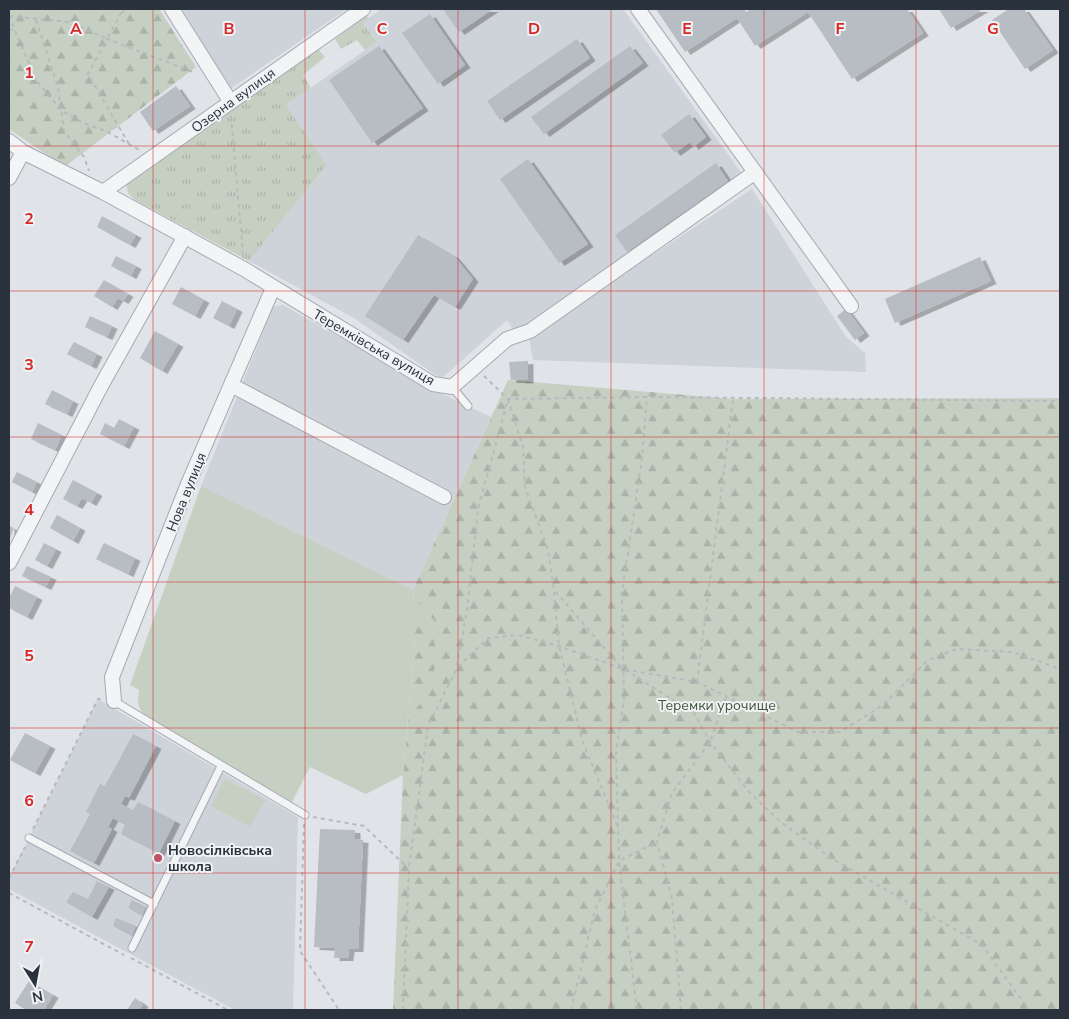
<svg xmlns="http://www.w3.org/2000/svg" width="1069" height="1019" font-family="'Nunito Sans',sans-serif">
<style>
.built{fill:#ced2d9}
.grass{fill:url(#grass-tufts)}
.forest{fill:url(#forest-firs)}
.pitch{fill:#c6d0c2;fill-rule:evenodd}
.building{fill:#b8bcc3;filter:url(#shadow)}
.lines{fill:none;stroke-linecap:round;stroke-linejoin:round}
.service-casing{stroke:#a6aab1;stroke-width:9}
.minor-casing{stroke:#a6aab1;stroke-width:16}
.path{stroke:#b6babe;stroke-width:2;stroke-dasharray:4 4;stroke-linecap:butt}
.service{stroke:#f2f4f6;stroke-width:7}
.minor{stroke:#f2f4f6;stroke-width:14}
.grid{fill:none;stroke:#d62828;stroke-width:1;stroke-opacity:0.55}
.poi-dot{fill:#bf5265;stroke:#eff2f5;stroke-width:2}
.labels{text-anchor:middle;stroke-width:4;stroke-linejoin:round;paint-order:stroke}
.street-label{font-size:14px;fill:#2a323d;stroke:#eff2f5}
.park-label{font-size:14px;fill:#405739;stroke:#eff2f5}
.poi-label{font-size:14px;font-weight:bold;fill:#2a323d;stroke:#eff2f5;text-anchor:start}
.grid-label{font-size:16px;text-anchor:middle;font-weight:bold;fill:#d62828;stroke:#eff2f5;stroke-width:4;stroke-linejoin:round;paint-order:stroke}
</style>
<defs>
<pattern id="grass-tufts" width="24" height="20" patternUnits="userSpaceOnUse" patternTransform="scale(1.25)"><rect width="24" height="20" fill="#c6d0c2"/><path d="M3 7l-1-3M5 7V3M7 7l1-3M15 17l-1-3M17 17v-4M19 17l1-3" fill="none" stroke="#aab3a8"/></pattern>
<pattern id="forest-firs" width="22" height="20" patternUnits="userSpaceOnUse" patternTransform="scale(1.25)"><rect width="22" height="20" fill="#c6d0c2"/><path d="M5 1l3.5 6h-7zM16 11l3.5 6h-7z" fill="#aab3a8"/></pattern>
<filter id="shadow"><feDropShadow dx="5.5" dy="3" stdDeviation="0" flood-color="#0004"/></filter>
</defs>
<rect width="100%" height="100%" fill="#e0e3e7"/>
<!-- built -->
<path class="built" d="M182,9H347L230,89Z
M382,9H623L742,174L528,326L514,331L507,320L441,379L354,318L249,261L327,165L286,105L377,42L363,22Z
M752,189L846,337L865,353L866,372L533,360L529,337Z
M283,305L430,388L491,417L413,590L201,486L273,307Z
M98,699L298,817L293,1010H235L9,889V878Z"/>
<!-- grass -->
<path class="grass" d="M366,16L369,18L363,23L377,42L365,50L357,40L341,49L335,39Z
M318,49L325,57L303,75L311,88L286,105L327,165L249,261L135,200L128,193L126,184Z"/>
<!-- forest -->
<path class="forest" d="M9,9H159L196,67L67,165H62L9,129Z
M508,380L733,399L1060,398V1010H393L403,775L415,639L413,590Z"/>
<!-- pitch -->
<path class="pitch" d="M201,486L413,590V599C458,629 447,687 408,715L403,775L366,794L310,767L292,802L142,713L138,704L139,690L130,685ZM414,607C445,634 443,683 409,707L415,639Z
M225,779L265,800L250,827L211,806Z"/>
<!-- building -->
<path class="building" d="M443,9H493L459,32Z
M656,9H744L746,12L751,9H907L923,33L852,79L808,12L755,46L737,18L685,52Z
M939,9H983L951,28Z
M1009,9H1024L1053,50L1025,69L992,20Z
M430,14L465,65L438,84L402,33Z
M577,39L590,58L500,120L487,101Z
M379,46L423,108L372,143L329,80Z
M630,46L643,63L544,134L531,117Z
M176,86L190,106L153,131L140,112Z
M689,114L706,137L693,147L690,142L675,153L661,135Z
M528,159L588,244L559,263L500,179Z
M716,163L728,181L627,252L615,235Z
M102,216L136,235L130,245L97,227Z
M418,235L454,256L473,279L455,307L434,295L403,340L365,316Z
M116,256L136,266L131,276L111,266Z
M980,257L991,281L895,323L885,299Z
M104,280L128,294L123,301L118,298L112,307L94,296Z
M181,287L204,300L195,316L172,304Z
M222,301L237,309L229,326L213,318Z
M846,309L864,333L855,340L837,316Z
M90,316L112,326L107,337L85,327Z
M155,331L178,344L162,371L140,358Z
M74,342L97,354L91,366L67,354Z
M528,361V380H511L509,362Z
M52,390L73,401L67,414L45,404Z
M119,419L134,427L124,446L100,434L105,423L114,428Z
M38,423L62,435L55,450L31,439Z
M17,472L37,482L32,492L12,482Z
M73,480L97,493L91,503L82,498L77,506L63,499Z
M57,515L80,528L73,541L50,528Z
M9,526L14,528L9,541Z
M44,543L56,549L47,566L35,560Z
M104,543L135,558L128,574L96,559Z
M27,566L51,577L46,587L22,576Z
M15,586L37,597L27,617L9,608V598Z
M25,733L50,746L35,773L10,760Z
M133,734L156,746L129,798L125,796L121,804L133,810L138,802L175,821L159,853L121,834L125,825L113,818L108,827L112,829L94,863L70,851L90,814L86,812L100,784L105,786Z
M320,829L355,830V839L363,840L358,949H349L348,958H334L335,948L314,947Z
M97,881L109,887L92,917L66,902L73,892L88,899Z
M132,900L146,907L142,916L128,908Z
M116,918L136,926L132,936L113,926Z
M29,981L53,995L44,1010H26L15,1003Z
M135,998L143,1004L139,1010H127Z"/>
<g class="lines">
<defs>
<path id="service" d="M452,387L468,406
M114,701L305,815
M29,838L154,904
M132,948L221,766"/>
<path id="minor" d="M172,9L230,101
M638,9L851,306
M9,141L23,152L103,192L244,269L433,384L452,387L507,339L530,331L754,173
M9,178L23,152
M103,192L363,9
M231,385L444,497
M9,563L101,386L185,236
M114,701L112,677L188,484L273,288"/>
</defs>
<!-- service casing -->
<use href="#service" class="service-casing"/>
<!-- minor casing -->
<use href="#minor" class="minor-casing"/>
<!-- path -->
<path class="path" d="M121,13L127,9
M9,16L36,80L61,110L83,123L106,131L141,151
M9,16L70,22L107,39L121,13L119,9
M36,20L58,87L64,131L84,157L89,171
M9,30L16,29
M231,116L243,254
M129,144L88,74L107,39L196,73
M484,376L508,399L647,397L1060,401
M508,399L523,447L525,487L548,550L554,590L621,667
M554,592L559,646L583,743L618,827
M457,666L467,610L478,509L508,399
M625,670L694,713L710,742L750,793L782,823L831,858L982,945L1029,1010
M697,682L733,399
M313,817L364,826L408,868
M304,824L300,951L339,1010
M33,829L98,699H101
M9,878L25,847
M9,893L124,955
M131,958L228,1010
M403,1010L409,868L428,726L457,668L488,638L518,635L559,646L623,669L697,682L798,732H840L883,705L928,660L956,649L1013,652L1060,669
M571,1010L595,910L619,861L657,842
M637,1010L619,861L616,751L624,699L622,592L642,459L647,397
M681,1010L672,899L657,842L672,793L710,742L727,695"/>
<!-- service -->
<use href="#service" class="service"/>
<!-- minor -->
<use href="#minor" class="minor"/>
</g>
<!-- grid -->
<path class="grid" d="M153,9V1010M305,9V1010M458,9V1010M611,9V1010M764,9V1010M916,9V1010M9,146H1060M9,291H1060M9,437H1060M9,582H1060M9,728H1060M9,873H1060"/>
<!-- markers -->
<circle class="poi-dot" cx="158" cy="858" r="5"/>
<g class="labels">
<!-- street labels -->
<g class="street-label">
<text transform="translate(233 100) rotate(-36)" y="5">Озерна вулиця</text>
<text transform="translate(374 347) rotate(30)" y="5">Теремківська вулиця</text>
<text transform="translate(186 492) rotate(-68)" y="5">Нова вулиця</text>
</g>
<!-- park labels -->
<g class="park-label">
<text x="717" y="710">Теремки урочище</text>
</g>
<!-- poi labels -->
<g class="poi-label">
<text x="168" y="855">Новосілківська<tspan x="168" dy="16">школа</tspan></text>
</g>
</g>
<g class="grid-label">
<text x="76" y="34">A</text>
<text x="229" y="34">B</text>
<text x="382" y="34">C</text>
<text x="534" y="34">D</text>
<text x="687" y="34">E</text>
<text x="840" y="34">F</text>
<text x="993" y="34">G</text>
<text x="29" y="78">1</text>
<text x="29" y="224">2</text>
<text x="29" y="370">3</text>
<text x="29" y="515">4</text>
<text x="29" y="661">5</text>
<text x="29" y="806">6</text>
<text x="29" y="952">7</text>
</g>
<!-- border -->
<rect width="1069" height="1019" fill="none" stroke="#2a323d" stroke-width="20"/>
<!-- north arrow -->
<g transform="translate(35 984) rotate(169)" stroke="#eff2f5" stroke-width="4" paint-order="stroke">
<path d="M0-4L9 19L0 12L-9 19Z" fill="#2a323d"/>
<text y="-8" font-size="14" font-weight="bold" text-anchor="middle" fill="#2a323d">N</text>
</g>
</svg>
